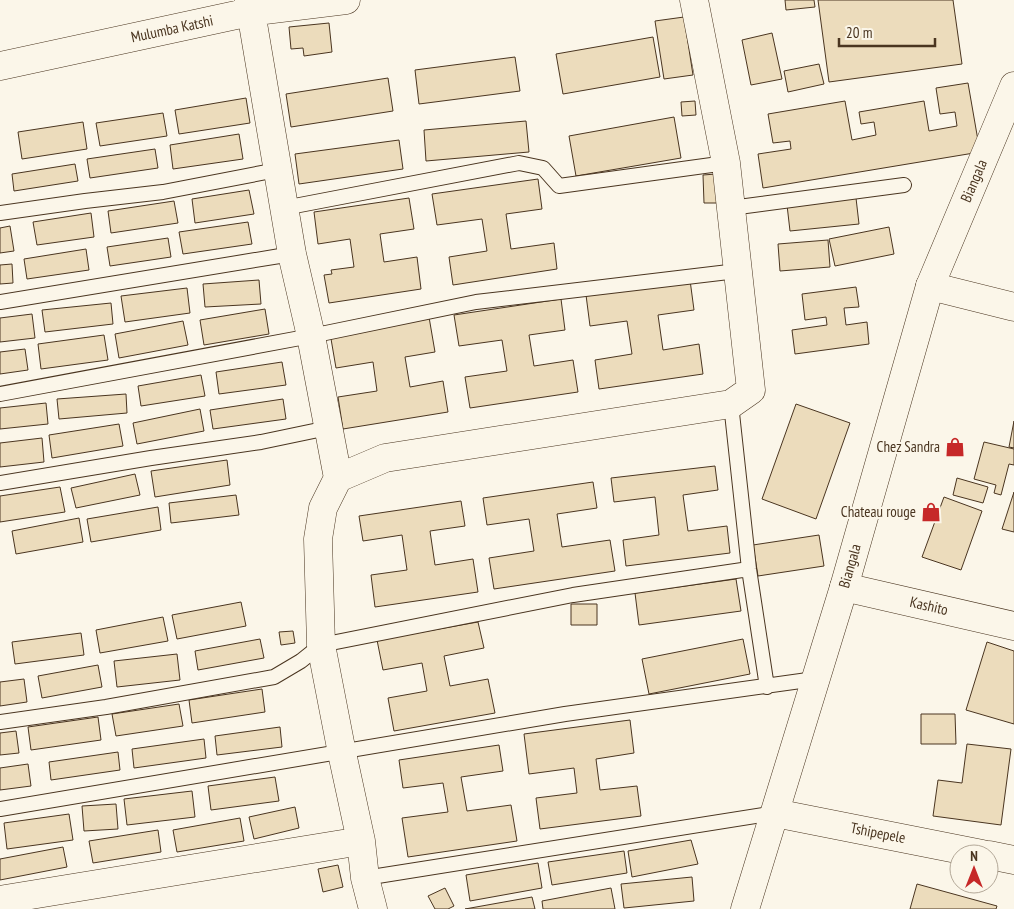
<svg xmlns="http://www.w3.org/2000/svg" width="1014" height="909" font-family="'PT Sans Narrow',sans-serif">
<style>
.building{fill:#ecdcbc;stroke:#4a3520}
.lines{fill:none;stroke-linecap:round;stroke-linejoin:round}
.service-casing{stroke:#4a3520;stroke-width:16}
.minor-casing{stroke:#4a3520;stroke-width:29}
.tertiary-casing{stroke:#4a3520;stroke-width:29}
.service{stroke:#fbf6e9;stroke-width:14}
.minor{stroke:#fbf6e9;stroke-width:28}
.tertiary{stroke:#fbf6e9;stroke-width:28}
.labels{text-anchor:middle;stroke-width:4;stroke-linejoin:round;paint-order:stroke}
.street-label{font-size:15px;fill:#4a3520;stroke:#fbf6e9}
.poi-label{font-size:15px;fill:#4a3520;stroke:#fbf6e9;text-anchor:end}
</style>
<rect width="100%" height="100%" fill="#fbf6e9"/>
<!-- building -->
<path class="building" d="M785,0H814L815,7L786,10Z
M818,0H953L962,64L829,82Z
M684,17L693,75L664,79L655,21Z
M329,23L332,52L304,56L303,48L291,49L289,27Z
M772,33L782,79L751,85L742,40Z
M653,37L660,77L563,94L556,54Z
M515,57L520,91L419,104L415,70Z
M819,64L824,84L788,92L784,71Z
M388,78L393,111L291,127L286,94Z
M968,83L980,152L763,188L758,154L791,149L790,141L773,143L768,114L845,101L852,140L876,135L874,122L861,124L859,112L924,101L929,131L957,126L955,112L940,114L936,88Z
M246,98L250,123L179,134L175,110Z
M695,101L696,115L682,116L681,102Z
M163,113L167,136L100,146L96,123Z
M674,117L681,158L576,176L569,136Z
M526,121L529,152L426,161L424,130Z
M83,122L87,149L22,159L18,132Z
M239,134L243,159L173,169L170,145Z
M399,140L403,169L299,184L295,154Z
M155,149L158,168L90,178L87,159Z
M75,164L78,181L14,191L12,174Z
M716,174L717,203H704L703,175Z
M538,179L542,209L506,214L511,249L554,243L557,269L453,285L449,257L487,251L482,219L437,225L432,194Z
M249,190L254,214L195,223L192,199Z
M409,198L414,229L380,234L384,262L417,257L421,289L329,303L324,275L332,274L331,270L354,267L350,239L318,244L314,212Z
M856,198L859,224L790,231L787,205Z
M174,201L178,223L111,233L108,211Z
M91,213L94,237L37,245L33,222Z
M248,222L252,244L183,254L179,232Z
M10,226L14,251L0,253V228Z
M889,227L894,254L835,266L829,239Z
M168,238L171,257L110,266L107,247Z
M828,240L830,267L780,271L778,244Z
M86,249L89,270L27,279L24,259Z
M12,264L13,283L0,284V265Z
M259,280L261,304L205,307L203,284Z
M690,280L694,310L658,315L663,350L699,344L703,374L599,389L595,360L632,354L627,321L590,326L586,295Z
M856,287L859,307L844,308L846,325L867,322L869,344L795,354L792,330L827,325L826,317L805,320L802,294Z
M187,288L190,313L125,322L121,296Z
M561,299L565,330L529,335L534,366L573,360L578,392L470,408L465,377L507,371L502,340L459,346L454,315Z
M111,303L113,324L45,332L42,310Z
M265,309L269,334L204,345L200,320Z
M32,314L35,338L0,342V318Z
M429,317L435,352L405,357L410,387L443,381L448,412L343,429L338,397L377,391L373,362L336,368L330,333Z
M183,321L188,345L119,358L115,334Z
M104,335L108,360L41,369L38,344Z
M25,349L28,370L0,374V352Z
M282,362L286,385L219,394L216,372Z
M201,375L205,396L141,406L138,386Z
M126,394L127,413L59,419L57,399Z
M283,399L286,419L213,429L210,410Z
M46,403L48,424L0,429V408Z
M796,404L850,423L816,519L762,499Z
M200,409L204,431L137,444L133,423Z
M1014,421V448L1009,447Z
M119,424L123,446L52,458L49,435Z
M42,438L44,462L0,467V443Z
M984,442L1014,449V465L1009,464L1001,495L994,493L996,485L974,479Z
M227,460L230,485L155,497L151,471Z
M715,466L718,490L683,495L688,531L727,526L730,553L626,566L623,540L659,535L655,497L614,502L611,478Z
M135,474L140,495L76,508L71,488Z
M957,478L988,487L983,503L953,495Z
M593,482L597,508L557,514L562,547L610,540L615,571L494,589L489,558L534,551L529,519L487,525L483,498Z
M60,487L65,512L0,522V496Z
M1014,492V532L1002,529Z
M236,495L239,515L171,523L169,503Z
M944,497L982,511L961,570L922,557Z
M461,501L465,526L430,531L435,565L473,559L478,592L375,607L371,575L407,570L402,535L363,541L359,516Z
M158,507L161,530L91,542L87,519Z
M79,518L83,542L16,554L12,531Z
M819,535L824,566L758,576L753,545Z
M736,579L741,611L639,625L635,593Z
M241,602L246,626L177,639L172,615Z
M571,604H597V625H571Z
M163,617L168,641L100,653L96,630Z
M478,622L484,648L444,656L450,686L488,679L495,713L394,731L388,698L427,691L422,663L383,670L377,640Z
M293,631L295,643L281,645L279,632Z
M81,633L84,655L15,664L12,642Z
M260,639L264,658L198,670L195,651Z
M743,639L750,674L649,694L642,659Z
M987,642L1014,651V724L966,710Z
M177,654L180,680L117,687L114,661Z
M98,665L102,687L42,698L38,676Z
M24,679L27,702L0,706V682Z
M262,689L265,712L192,723L189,700Z
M179,704L183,726L116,736L112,714Z
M921,714H955L956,744H921Z
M98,717L101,740L31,750L28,727Z
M630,720L634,753L596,759L600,790L637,786L641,816L540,829L536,798L577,793L574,768L529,774L524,734Z
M280,727L282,747L217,755L215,736Z
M16,731L19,753L0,755V733Z
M204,739L206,758L134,768L132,749Z
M967,744L1011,749L1001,825L933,816L938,780L962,783Z
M499,745L503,771L461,777L467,811L511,805L517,841L408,857L402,818L448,812L443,783L403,788L399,760Z
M118,752L120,770L51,780L49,762Z
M28,764L31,786L0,790V768Z
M275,777L279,801L211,810L208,786Z
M192,791L195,817L127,825L124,799Z
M116,804L118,829L84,831L82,806Z
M295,807L299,828L254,839L249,817Z
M69,814L73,840L7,849L4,823Z
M240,818L244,841L177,852L173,830Z
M158,830L161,852L93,863L89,841Z
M691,840L698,864L632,877L628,851Z
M63,847L67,867L0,880V859Z
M624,851L627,873L552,885L548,862Z
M538,863L542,888L470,901L466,875Z
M338,865L343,887L323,892L318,869Z
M692,877L694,901L624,908L621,884Z
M917,884L997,906L996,909H910Z
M445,888L454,906L448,909H435L428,896Z
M611,888L615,909H543L542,901Z
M532,897L535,909H465Z"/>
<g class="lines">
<defs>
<path id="service" d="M284,208L519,163L543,168L559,186L726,163
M731,208L904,185
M0,213L85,201L163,192L277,170
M0,302L292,254
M0,394L311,336L476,302L737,271
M731,404L749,569L767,687
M0,483L151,458L261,442L328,428
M0,722L106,707L274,677L301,661L321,645L573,595L749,569
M0,809L565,714L815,679
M365,878L775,813"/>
<path id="minor" d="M249,0L292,254L311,336L338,478L323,508L318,539L321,645L342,753L361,841L365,878L373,909
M0,66L250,12L346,0
M930,286L1014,307
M338,478L385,458L731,404L751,390L726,163L694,0
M844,587L1014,626
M775,813L982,854
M989,855L1014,860
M0,900L361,841"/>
<path id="tertiary" d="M745,909L844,587L930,286L1014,86"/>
</defs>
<!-- service casing -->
<use href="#service" class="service-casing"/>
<!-- minor casing -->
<use href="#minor" class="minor-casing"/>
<!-- tertiary casing -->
<use href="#tertiary" class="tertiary-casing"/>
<!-- service -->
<use href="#service" class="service"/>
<!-- minor -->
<use href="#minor" class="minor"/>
<!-- tertiary -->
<use href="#tertiary" class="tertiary"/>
</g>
<!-- icons -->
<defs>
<symbol id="shop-bare" viewBox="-9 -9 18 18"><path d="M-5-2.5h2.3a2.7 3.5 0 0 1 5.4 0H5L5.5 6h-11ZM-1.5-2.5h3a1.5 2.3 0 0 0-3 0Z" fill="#c62828" stroke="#fbf6e9" stroke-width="2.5" paint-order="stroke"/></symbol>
</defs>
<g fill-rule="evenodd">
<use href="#shop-bare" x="941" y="433" width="28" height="28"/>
<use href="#shop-bare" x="917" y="498" width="28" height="28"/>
</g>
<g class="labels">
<!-- street labels -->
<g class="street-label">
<text transform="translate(172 29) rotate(-12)" y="5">Mulumba Katshi</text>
<text transform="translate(974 181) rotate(-67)" y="5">Biangala</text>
<text transform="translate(850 566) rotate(-74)" y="5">Biangala</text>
<text transform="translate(929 606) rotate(13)" y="5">Kashito</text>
<text transform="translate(878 833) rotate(11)" y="5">Tshipepele</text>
</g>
<!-- poi labels -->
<g class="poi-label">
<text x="940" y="452">Chez Sandra</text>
<text x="916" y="517">Chateau rouge</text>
</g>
</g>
<!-- north arrow -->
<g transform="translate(974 869)"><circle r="24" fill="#fbf6e9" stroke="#b4a999"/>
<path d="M0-4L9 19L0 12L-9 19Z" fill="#c62828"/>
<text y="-8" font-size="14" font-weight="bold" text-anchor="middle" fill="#4a3520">N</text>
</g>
<!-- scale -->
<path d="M839 38v8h96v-8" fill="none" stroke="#4a3520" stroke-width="2.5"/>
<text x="846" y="38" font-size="15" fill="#4a3520" stroke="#fbf6e9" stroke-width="4" paint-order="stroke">20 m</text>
</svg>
